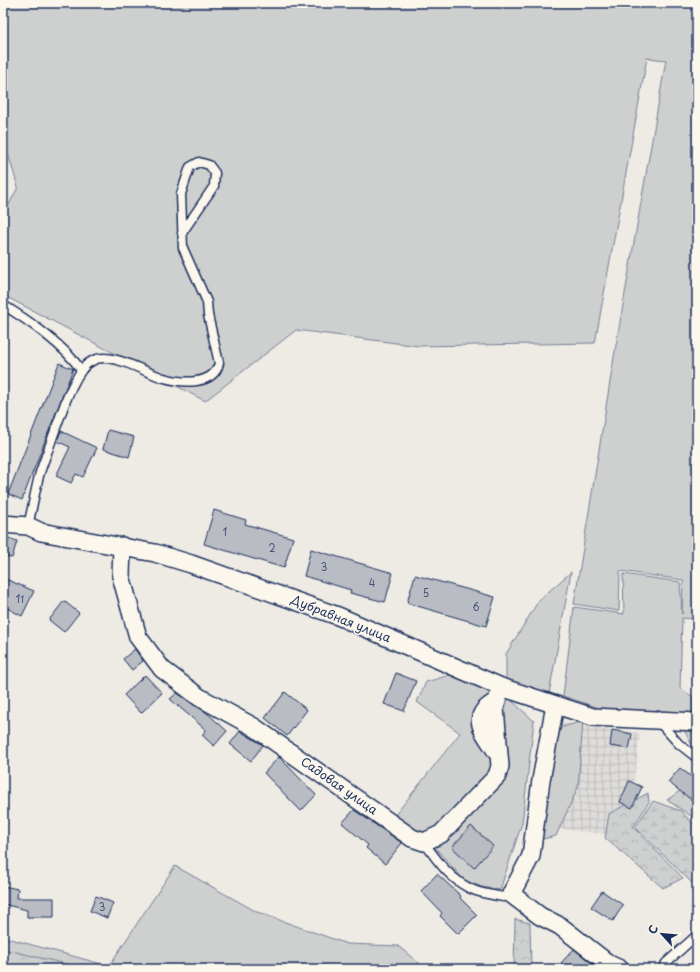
<svg xmlns="http://www.w3.org/2000/svg" width="700" height="972" font-family="'Playpen Sans',sans-serif">
<style>
.industrial{fill:url(#industrial-grid)}
.green{fill:#cecfcf;stroke:#747f96}
.forest{fill:url(#forest-crowns);stroke:#747f96}
.wetland{fill:url(#wetland-marsh);stroke:#747f96}
.building{fill:#b9bcc3;stroke:#1b2f5e}
.lines{fill:none;stroke-linecap:round;stroke-linejoin:round}
.lane-casing{stroke:#1b2f5e;stroke-width:11}
.street-casing{stroke:#1b2f5e;stroke-width:20}
.lane{stroke:#fbf7ec;stroke-width:8}
.street{stroke:#fbf7ec;stroke-width:17}
.labels{text-anchor:middle;stroke-width:3;stroke-linejoin:round;paint-order:stroke}
.number-label{font-size:10px;fill:#425277}
.street-label{font-size:12px;fill:#1b2f5e;stroke:#fbf7ec}
</style>
<defs>
<pattern id="industrial-grid" width="8" height="8" patternUnits="userSpaceOnUse"><rect width="8" height="8" fill="#deddda"/><path d="M0 4h8M4 0v8" fill="none" stroke="#bebebe"/></pattern>
<pattern id="forest-crowns" width="20" height="18" patternUnits="userSpaceOnUse"><rect width="20" height="18" fill="#cecfcf"/><path d="M2 6a3 3 0 1 1 6 0M12 15a3 3 0 1 1 6 0" fill="none" stroke="#b0b2b4"/></pattern>
<pattern id="wetland-marsh" width="20" height="14" patternUnits="userSpaceOnUse"><rect width="20" height="14" fill="#cecfcf"/><path d="M1 5h8M5 5V1M11 12h8M15 12V8" fill="none" stroke="#b0b2b4"/></pattern>
</defs>
<rect width="100%" height="100%" fill="#eeebe4"/>
<filter id="ink" filterUnits="userSpaceOnUse"><feTurbulence type="fractalNoise" baseFrequency=".025" numOctaves="2"/><feDisplacementMap in="SourceGraphic" scale="8" xChannelSelector="R" yChannelSelector="G"/><feConvolveMatrix kernelMatrix="1 2 1 2 8 2 1 2 1" color-interpolation-filters="sRGB"/></filter>
<g filter="url(#ink)">
<!-- industrial -->
<path class="industrial" d="M561,723L640,733L627,837L547,827Z"/>
<!-- green -->
<path class="green" d="M3,3H697V619L682,618L680,688L693,697V715L614,713L563,696L574,607L624,614L623,574L680,582L682,614L683,580L620,571L619,611L574,604L616,345L666,60L647,58L595,343L419,346L296,330L205,401L3,295V216L18,187L3,137Z
M571,572L549,694L506,681V654L539,600Z
M450,675L511,700L534,721L522,823L500,890L482,887L464,880L420,831L392,819L460,733L417,702L426,682Z
M583,721L578,787L556,836L538,840L556,729Z
M684,730H697V750L693,747Z
M175,866L257,912L347,944L398,946L426,969H3V934L7,938L109,966Z"/>
<!-- forest -->
<path class="forest" d="M693,782L697,783V824L691,816L667,800Z
M648,793L649,802L633,827L683,878L663,888L605,838L609,814Z
M515,919L530,923L531,969H514Z
M3,949L87,969H3Z"/>
<!-- wetland -->
<path class="wetland" d="M653,801L681,811L697,828V888L635,827Z"/>
<!-- building -->
<path class="building" d="M59,363L73,369L22,500L8,494Z
M108,430L134,437L129,457L103,449Z
M61,431L97,448L83,477L76,474L71,483L56,476L70,447L57,441Z
M214,510L246,520L245,524L293,538L284,568L204,544Z
M5,537L17,541L12,558L3,556Z
M311,549L393,573L385,602L350,593L351,590L304,576Z
M415,575L495,597L486,626L407,603Z
M3,578L34,591L22,616L3,606Z
M64,601L79,613L64,632L49,620Z
M135,649L143,661L132,670L123,659Z
M396,673L416,681L404,711L384,704Z
M145,675L162,693L141,713L124,695Z
M285,692L307,710L287,736L265,718Z
M177,693L207,713L227,731L214,746L202,735L206,730L170,699Z
M612,730L632,734L629,749L610,746Z
M240,731L263,745L251,761L230,744Z
M279,757L316,795L301,811L264,773Z
M680,768L697,781V804L668,782Z
M629,781L642,787L632,808L620,802Z
M354,810L402,843L385,864L366,848L368,845L342,823Z
M471,826L493,846L474,868L452,847Z
M437,874L461,896L460,898L477,915L458,934L440,916L442,913L421,891Z
M3,886L18,889L17,898H54V917H27V910L3,904Z
M602,891L623,905L613,921L591,907Z
M96,896L113,903L107,918L90,911Z
M574,949L590,962L598,969H568L561,963Z"/>
<g class="lines">
<defs>
<path id="lane" d="M3,305C28,320 65,346 81,370
M28,526C32,509 35,492 39,476C43,462 49,449 53,436C61,415 68,390 81,371C83,368 88,363 92,361C111,350 145,373 164,378C182,383 214,386 219,363L208,315L207,302L183,248L181,194L190,167L199,162L209,165L215,173L214,186L182,233
M659,722L679,744L697,758
M424,842C437,861 453,883 476,891C485,894 494,895 503,897L511,894
M663,969L666,963L697,935"/>
<path id="street" d="M3,524L28,526L41,532L155,553L191,564L338,616L501,687L593,717L697,722
M122,546L121,576L138,637L162,669L199,697L254,727L412,838L424,842L441,834L497,776L500,766L495,708L501,687
M497,701C467,717 484,731 498,754
M555,705L541,780L531,856L511,894L540,916L560,926L609,964L620,969"/>
</defs>
<!-- lane casing -->
<use href="#lane" class="lane-casing"/>
<!-- street casing -->
<use href="#street" class="street-casing"/>
<!-- lane -->
<use href="#lane" class="lane"/>
<!-- street -->
<use href="#street" class="street"/>
</g>
</g>
<g class="labels">
<!-- number labels -->
<g class="number-label">
<text x="225" y="536">1</text>
<text x="272" y="552">2</text>
<text x="324" y="571">3</text>
<text x="372" y="587">4</text>
<text x="426" y="597">5</text>
<text x="20" y="603">11</text>
<text x="476" y="611">6</text>
<text x="102" y="911">3</text>
</g>
<!-- street labels -->
<g class="street-label">
<text transform="translate(341 619) rotate(22)" y="4">Дубравная улица</text>
<text transform="translate(339 786) rotate(35)" y="4">Садовая улица</text>
</g>
</g>
<!-- margin -->
<rect width="700" height="972" fill="none" stroke="#fbf7ec" stroke-width="16"/>
<rect x="8" y="8" width="684" height="956" fill="none" stroke="#1b2f5e" stroke-width="1.5" filter="url(#ink)"/>
<!-- north arrow -->
<g transform="translate(662 934) rotate(297)" stroke="#fbf7ec" stroke-width="3" paint-order="stroke">
<path d="M0-3L7 15L0 10L-7 15Z" fill="#1b2f5e"/>
<text y="-6" font-size="11" font-weight="bold" text-anchor="middle" fill="#1b2f5e">С</text>
</g>
</svg>
